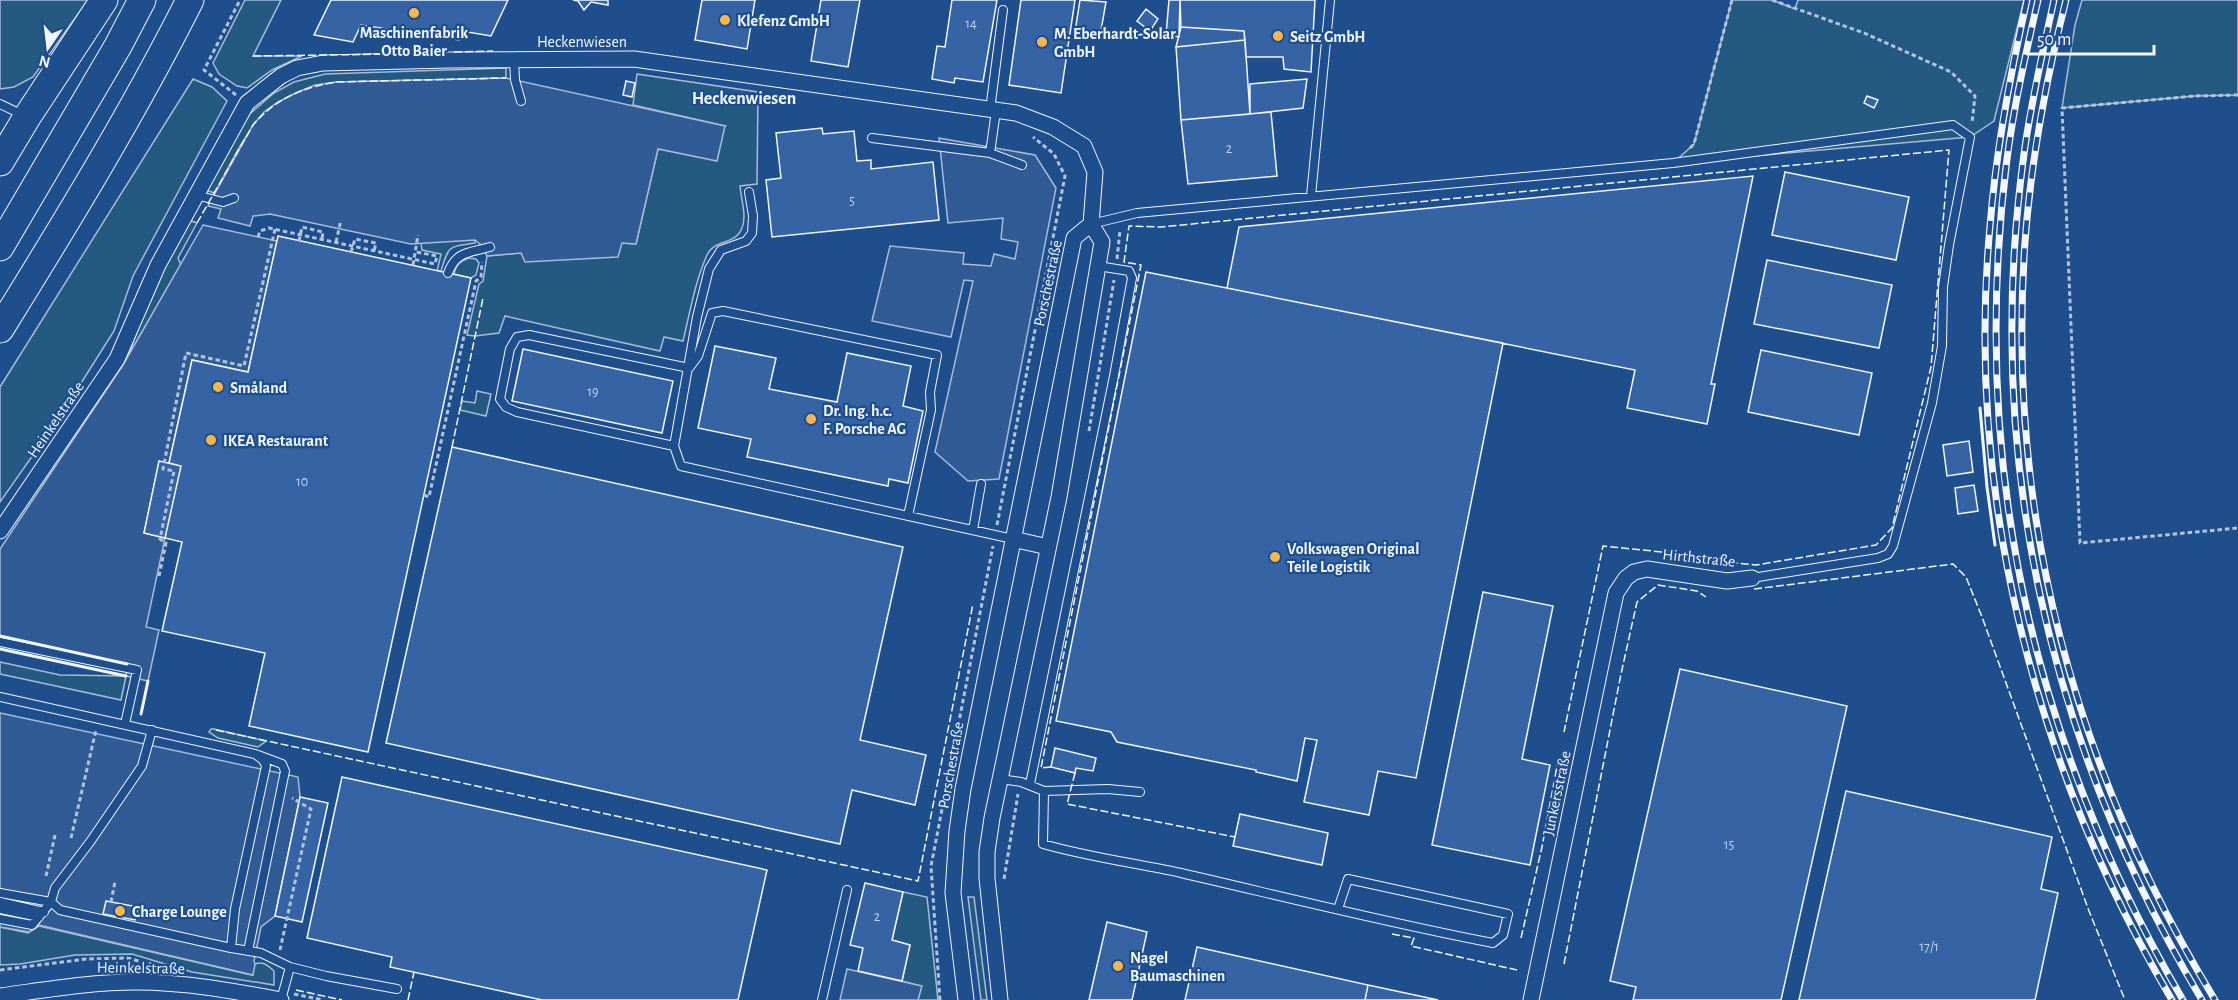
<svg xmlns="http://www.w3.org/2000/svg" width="2238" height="1000" font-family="'Alegreya Sans',sans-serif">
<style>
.green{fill:#245a82;stroke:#a8bbd7;stroke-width:1.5}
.parking{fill:#305b95;stroke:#a8bbd7;stroke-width:1.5}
.building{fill:#3563a3;stroke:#f2f6ff;stroke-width:1.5}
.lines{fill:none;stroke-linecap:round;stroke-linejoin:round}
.service-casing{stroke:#f2f6ff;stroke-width:10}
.minor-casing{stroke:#f2f6ff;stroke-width:17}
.motorway-casing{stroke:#f2f6ff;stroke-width:29}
.path{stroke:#b3c4dc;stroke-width:3;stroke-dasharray:4.5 3;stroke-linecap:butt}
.service{stroke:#1f4e8c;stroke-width:8}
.minor{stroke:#1f4e8c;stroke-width:15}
.motorway{stroke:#1f4e8c;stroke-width:27}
.rail-casing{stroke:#f2f6ff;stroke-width:7}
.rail{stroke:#1f4e8c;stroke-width:4.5;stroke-dasharray:14;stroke-linecap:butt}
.fence{stroke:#f2f6ff;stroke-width:1.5;stroke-dasharray:8 3;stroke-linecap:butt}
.wall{stroke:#f2f6ff;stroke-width:3}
.poi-dot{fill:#ffb74d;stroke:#1f4e8c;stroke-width:2}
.labels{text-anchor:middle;stroke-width:4.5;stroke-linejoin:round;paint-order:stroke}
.number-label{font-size:14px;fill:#c3d1e8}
.poi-label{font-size:16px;font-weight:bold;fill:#f2f6ff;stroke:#1f4e8c;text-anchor:start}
.street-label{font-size:16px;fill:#f2f6ff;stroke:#1f4e8c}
.neighbourhood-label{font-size:18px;font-weight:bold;fill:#f2f6ff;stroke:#1f4e8c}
</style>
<rect width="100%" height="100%" fill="#1f4e8c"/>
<!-- green -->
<path class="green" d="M0,0H88L33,77L14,87L0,89Z
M245,0H281L253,56H302L272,70L247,88L237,86L219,74L213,63Z
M1732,0H1772L1795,9L1798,0H2024L1994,121L1970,137L1673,163L1694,144Z
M2082,0H2238V95L2195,96L2062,108L2075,25Z
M506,68V78L337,82C261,93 247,132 215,193L205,190L245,118L274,93L294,82L325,74Z
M637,74L758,92L757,184L740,186C741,198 747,217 742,228C736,245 714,239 707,255C695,282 690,312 683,341L664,337L660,351L505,316L499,333L475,336L467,335L479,284L483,281L487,256L622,243L636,244L658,149L725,126L633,105Z
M193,79L212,87L227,101L133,276L114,331L59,418L0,502V387Z
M189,220L197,223L178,258L181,265L128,356L150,297Z
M462,240H475V243C448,247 449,245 441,271H437L441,254L422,250L421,243Z
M469,258L476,259L479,263L476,275L471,278L454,274C456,265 460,261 469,258Z
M477,391L491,394L486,416L460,410L462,401L475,403Z
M0,662L60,675L126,676L121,700L0,674Z
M211,729H214L266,741L258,747L218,738L209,732Z
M903,892L927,897L938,1000H918L921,986L902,981L910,945L892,940Z
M968,897H974L987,1000H981Z
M39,926L252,975L255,964C263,961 269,966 274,971V985L192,972L132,954L75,955L20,964L0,965V927L28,933Z"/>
<!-- parking -->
<path class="parking" d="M506,78L725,126L717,161L658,149L636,244L622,243L618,257L525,262L521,253L487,256L481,245L475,240L411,244L270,214L253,216L250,226L218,218L221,209L208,206L253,125L264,112L278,102L296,93L315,85L337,82Z
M939,138L1035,155L1056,188L999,479L968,481L935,452L973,281L964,280L951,337L872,321L890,246L964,253L963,264L991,266L994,254L1015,259L1018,242L1001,239L1003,218L948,223Z
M203,225L277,241L248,372L192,360L169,463L159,462L144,533L165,538L146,627L159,630L148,681L126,676L127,664L0,636V549L123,365Z
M0,713L298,777L300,797L275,916L261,927L254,961L255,964L253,975L39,925L29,932L0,927Z
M847,969L922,986L918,1000H840Z"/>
<!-- building -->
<path class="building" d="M331,0H508L491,36L462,31L459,40L361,25L353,42L314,35Z
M573,0H608V5L591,2L584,10L578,1Z
M702,0H755L747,49L695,40Z
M821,0H860L848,67L811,61Z
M952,0H997L983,82L955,78L954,83L932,79L937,46L945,47Z
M1021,0H1075L1061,93L1009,85Z
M1080,0L1106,2L1100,36L1075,32Z
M1169,0H1180L1179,37L1166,35Z
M1180,0H1315L1311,72L1284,69L1283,57H1246L1244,31L1181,27Z
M1146,9L1158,19L1150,31L1137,21Z
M1181,27L1244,31L1245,40L1176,47Z
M1245,40L1250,114L1181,120L1176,47Z
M1307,79L1303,108L1250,114V84Z
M626,81L635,83L632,97L623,95Z
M1867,96L1878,100L1874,108L1864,103Z
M1271,112L1277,176L1188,184L1181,120Z
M822,128L823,134L854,131L857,161L871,160V169L933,162L939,220L772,237L766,180L781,178L776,133Z
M1785,172L1909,197L1896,260L1772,235Z
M1753,176L1711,384H1715L1707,424L1627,408L1635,370L1227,288L1239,227Z
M278,236L471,278L368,752L249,726L265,653L162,631L182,542L165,538L181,466L169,463L192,360L248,372Z
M1767,260L1892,285L1879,348L1754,324Z
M1146,272L1503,343L1416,778L1378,771L1369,815L1304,802L1317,740L1305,738L1297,781L1256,772V770L1117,742L1111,732L1056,721Z
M715,346L776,358L769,389L837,402L847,353L911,366L903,406L923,411L908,483L889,479L888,486L747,457L751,439L698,428Z
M523,349L673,381L662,433L512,401Z
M1761,350L1872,373L1859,435L1748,412Z
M1969,441L1973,472L1947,476L1943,445Z
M452,447L903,547L860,740L926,755L915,805L852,790L840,844L386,743Z
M159,461L181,466L165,538L144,533Z
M1974,485L1978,511L1958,514L1955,488Z
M1483,592L1553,606L1522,759L1550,765L1530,865L1432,845Z
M1680,669L1847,706L1781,1000H1633L1636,987L1610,981Z
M1055,748L1096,758L1093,771L1076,768L1075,773L1051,767Z
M342,777L767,870L738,1000H542L390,967L392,957L307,938Z
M1846,791L2052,837L2041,889L2058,893L2035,1000H1799Z
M300,797L328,803L302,922L275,916Z
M1240,814L1328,833L1322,865L1233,846Z
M865,883L903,892L892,940L910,945L902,981L858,971L863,948L850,945Z
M106,901L138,907L135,920L103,914Z
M1107,922L1147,932L1132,1000H1089Z
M1197,947L1368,985L1365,1000H1185Z
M1368,985L1438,1000H1365Z"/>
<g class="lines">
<defs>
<path id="service" d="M514,60L515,80L521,101
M0,104L23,115
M990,110L1003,10
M872,138L990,153L996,111
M990,153L1022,165
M749,192L753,216L752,233L746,241L721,250L709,269L697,317L674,446L681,466L1013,539
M196,195L223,202L234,198
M1311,196L1330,0
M1091,224L1137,213L1673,163L1953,125L1970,137L1949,245L1943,287L1942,346L1932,403L1893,546L1888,554L1878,558L1752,578
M448,273C456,251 469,253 490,247
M674,446L517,412L506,407L500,399L510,349L517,337L529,335L689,368L698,356L712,313L723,311L937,355L930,392L931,410L908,516
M973,530L981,484
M0,642L137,670L125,724
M0,697L255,754L263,760L266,766L235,909L231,948L261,953L290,967L281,1000
M1000,779L1021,782L1044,791L1043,844C1088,857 1135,863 1181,873C1285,897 1388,923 1493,943L1503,935L1508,914L1348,879L1338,909
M1030,784L1114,376L1132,278L1129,271L1098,266
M1044,791L1108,789L1140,792
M0,893L51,902L60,910L231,948
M0,902L44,912
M0,909L39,917
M0,919L32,925L51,902L55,888L90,842L142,766L152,730
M248,951L285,771L282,764L258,755
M290,967L326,976L397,989
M822,1000L847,890"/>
<path id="minor" d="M0,531L117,359L158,265L247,103L281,76L297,68L323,63L450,60L634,59L1016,113L1053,127L1084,146L1095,172L1091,224
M1013,539L1048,547
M0,996C45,990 90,982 136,982C185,982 234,991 281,1000
M966,1000L953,893L957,831L963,789L1074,238L1091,224
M1000,1000L987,878V852L992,818L1059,497L1102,242L1091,224
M1531,1000L1616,593L1626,578L1634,572L1647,569L1727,581L1752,578"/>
<path id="motorway" d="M0,162L27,117L104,0
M0,247L118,46L142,0
M0,329C67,221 133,113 190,0"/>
</defs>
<!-- service casing -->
<use href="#service" class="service-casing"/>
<!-- minor casing -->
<use href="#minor" class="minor-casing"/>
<!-- motorway casing -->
<use href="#motorway" class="motorway-casing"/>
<!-- path -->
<path class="path" d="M1772,0L1864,33L1951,72L1975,96L1972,123
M236,95L204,70L240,0
M2238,95L2195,96L2062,108L2080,543L2238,528
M1690,148L1694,144L1732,0
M258,237L260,231L269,228L435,264L437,256L416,252
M299,241L302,227L323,232L322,239
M336,242L341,220
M351,252L355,239L376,243L374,251
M1117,259L1120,230
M413,265L418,235
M1089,431L1114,280
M424,495L429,497L476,281L481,277L482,262
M997,525L1065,176L1054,154L1033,137
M159,576L166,543L160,539L174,471L163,469L186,353L244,366L275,229
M71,838L96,730
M46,876L55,835
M1004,879L1018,794
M111,902L115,882
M280,950L311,809L292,798
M0,970L86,959L127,958L158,966
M294,994L323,1000
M940,1000L931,866L993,546"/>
<!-- service -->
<use href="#service" class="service"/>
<!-- minor -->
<use href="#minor" class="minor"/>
<!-- motorway -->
<use href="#motorway" class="motorway"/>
<defs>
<path id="rail" d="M2027,0C2010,75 1996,150 1990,226C1965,495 2035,769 2172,1000
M2038,0C2026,53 2014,105 2007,159C1969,460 2030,739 2183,1000
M2054,0C2043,51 2031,102 2024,154C1983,453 2047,742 2202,1000
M2066,0C2046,80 2031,160 2025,242C2006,514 2074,768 2215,1000"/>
</defs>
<!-- rail casing -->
<use href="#rail" class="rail-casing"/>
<!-- rail -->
<use href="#rail" class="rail"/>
<!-- fence -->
<path class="fence" d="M454,52L493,51
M253,56L397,54
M197,223L253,125C275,99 303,87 337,82L506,78
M452,447L483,298
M1754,589L1953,564L1966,577L1982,617L2089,911L2125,1000
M216,730L918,881L973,604
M1051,767L1041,768L1141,265L1124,262L1129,226L1161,227L1949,150L1931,367L1892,528L1876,545L1756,565L1693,559L1672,553L1603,546L1564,732
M1075,773L1067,804L1235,837
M1392,934L1414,938L1411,946L1517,970
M1521,938L1542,847L1558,761
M1564,964L1621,674L1637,602L1658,585L1697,591L1706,597
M296,990L342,1000
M408,1000L414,972"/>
<!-- wall -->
<path class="wall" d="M1980,408L1987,487L1995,545
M0,636L127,664
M0,649L126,676
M141,714L148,681"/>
</g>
<!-- markers -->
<g class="poi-dot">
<circle cx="414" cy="13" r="6"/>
<circle cx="725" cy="20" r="6"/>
<circle cx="1278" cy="36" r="6"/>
<circle cx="1042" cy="42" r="6"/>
<circle cx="218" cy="387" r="6"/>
<circle cx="811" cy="419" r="6"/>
<circle cx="211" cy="440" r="6"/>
<circle cx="1275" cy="557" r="6"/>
<circle cx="120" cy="911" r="6"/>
<circle cx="1118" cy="966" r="6"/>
</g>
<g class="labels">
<!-- number labels -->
<g class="number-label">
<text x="971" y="28">14</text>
<text x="1229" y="153">2</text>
<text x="852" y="205">5</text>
<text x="593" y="396">19</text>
<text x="302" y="486">10</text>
<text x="1729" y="849">15</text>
<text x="877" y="921">2</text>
<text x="1929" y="951">17/1</text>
</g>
<!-- poi labels -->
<g class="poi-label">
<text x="737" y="26">Klefenz GmbH</text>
<text x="414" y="38" text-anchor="middle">Maschinenfabrik<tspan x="414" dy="18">Otto Baier</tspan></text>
<text x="1054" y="39">M. Eberhardt-Solar<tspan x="1054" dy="18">GmbH</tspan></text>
<text x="1290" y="42">Seitz GmbH</text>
<text x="230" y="393">Småland</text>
<text x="823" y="416">Dr. Ing. h.c.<tspan x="823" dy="18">F. Porsche AG</tspan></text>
<text x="223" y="446">IKEA Restaurant</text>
<text x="1287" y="554">Volkswagen Original<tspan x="1287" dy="18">Teile Logistik</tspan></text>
<text x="132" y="917">Charge Lounge</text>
<text x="1130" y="963">Nagel<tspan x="1130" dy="18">Baumaschinen</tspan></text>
</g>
<!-- street labels -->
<g class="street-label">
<text x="582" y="47">Heckenwiesen</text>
<text transform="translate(1047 283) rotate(-78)" y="6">Porschestraße</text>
<text transform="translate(55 419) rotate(-56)" y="6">Heinkelstraße</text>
<text transform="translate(1699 557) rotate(6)" y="6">Hirthstraße</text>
<text transform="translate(950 765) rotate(-80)" y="6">Porschestraße</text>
<text transform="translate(1556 793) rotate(-78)" y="6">Junkersstraße</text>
<text transform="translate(141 967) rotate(1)" y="6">Heinkelstraße</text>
</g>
<!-- neighbourhood labels -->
<g class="neighbourhood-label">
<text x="744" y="104">Heckenwiesen</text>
</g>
</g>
<!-- north arrow -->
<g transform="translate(48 48) rotate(194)" stroke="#1f4e8c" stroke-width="4.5" paint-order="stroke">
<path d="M0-4.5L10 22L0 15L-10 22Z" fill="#f2f6ff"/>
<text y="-9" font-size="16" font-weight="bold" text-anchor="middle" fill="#f2f6ff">N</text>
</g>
<!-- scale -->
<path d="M2028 45v9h126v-9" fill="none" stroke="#f2f6ff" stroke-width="3"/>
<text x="2037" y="45" font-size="18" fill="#f2f6ff" stroke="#1f4e8c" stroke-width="4.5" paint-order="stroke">50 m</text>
</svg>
